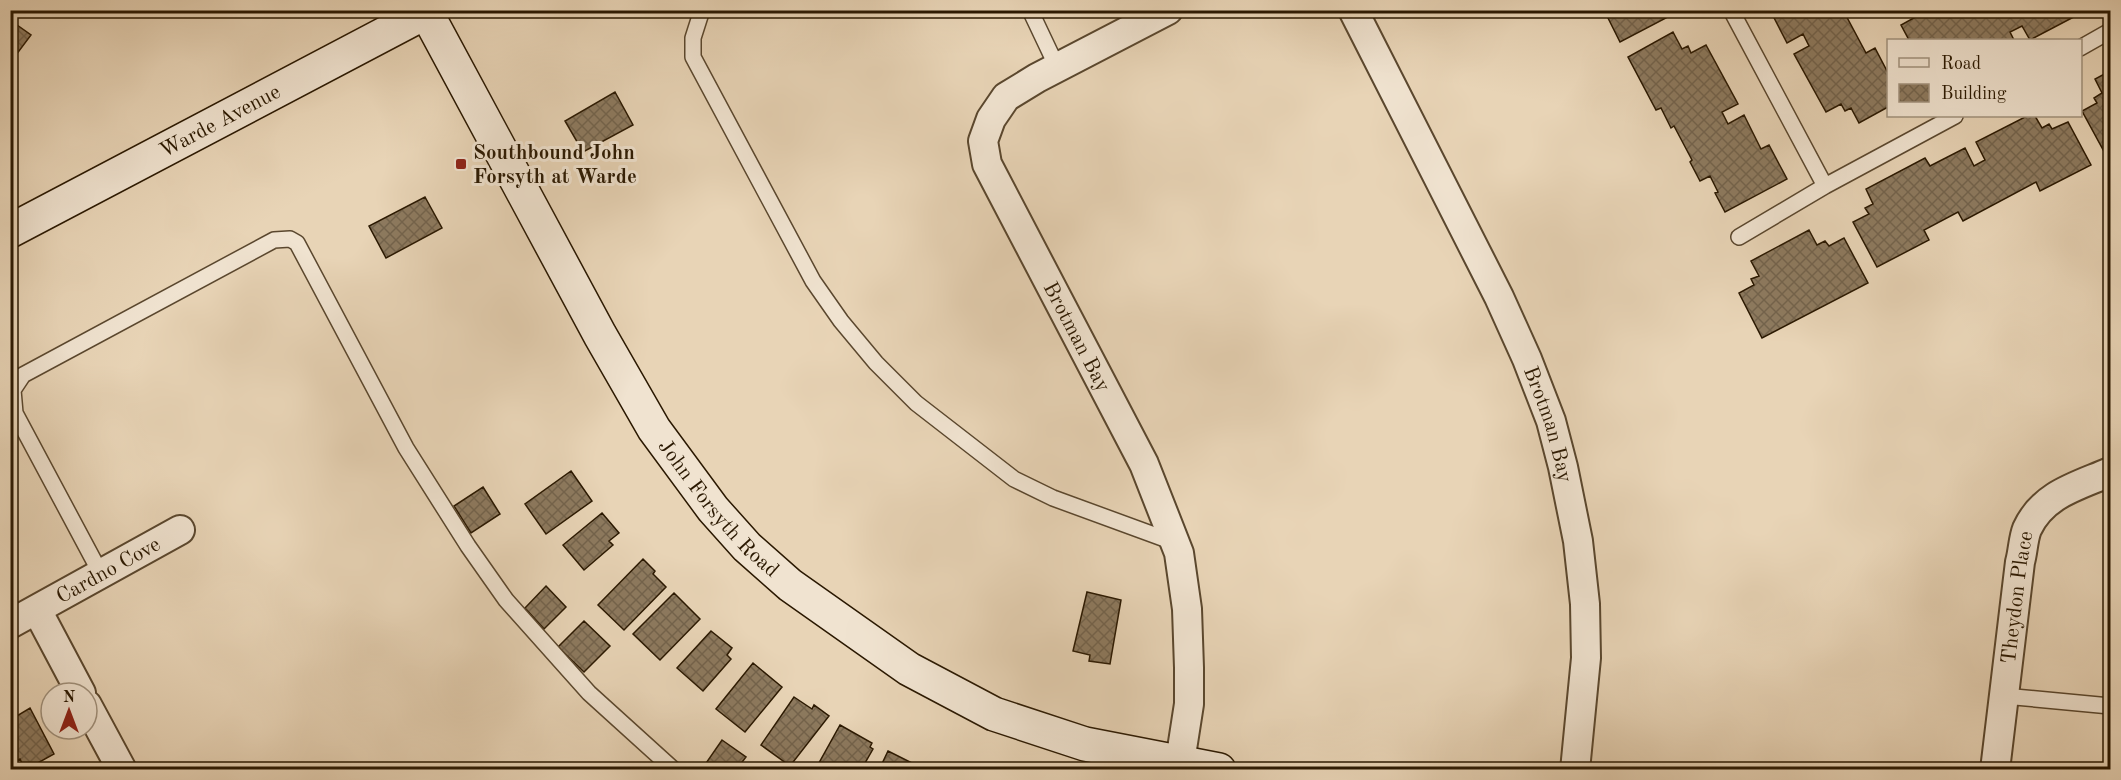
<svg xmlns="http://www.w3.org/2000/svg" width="2121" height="780" font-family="'Old Standard TT',serif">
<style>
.building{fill:url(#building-cross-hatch);stroke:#2a1801;stroke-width:1.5}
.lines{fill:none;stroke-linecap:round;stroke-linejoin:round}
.lane-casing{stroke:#5a472e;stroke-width:18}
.street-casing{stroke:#5a472e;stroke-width:32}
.secondary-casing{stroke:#2a1801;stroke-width:36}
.lane{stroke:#f0e3d0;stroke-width:15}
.street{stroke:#f0e3d0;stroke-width:28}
.secondary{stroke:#f0e3d0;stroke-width:33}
.poi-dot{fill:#8f2418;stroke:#f0e3d0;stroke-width:2}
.labels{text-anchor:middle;stroke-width:6;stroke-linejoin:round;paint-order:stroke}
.street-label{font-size:21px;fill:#2a1801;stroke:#f0e3d0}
.poi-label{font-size:21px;font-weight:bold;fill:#2a1801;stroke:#f0e3d0;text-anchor:start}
</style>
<defs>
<pattern id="building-cross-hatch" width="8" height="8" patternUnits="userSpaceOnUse" patternTransform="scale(1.5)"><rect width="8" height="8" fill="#8d7a5f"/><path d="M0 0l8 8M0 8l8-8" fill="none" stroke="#73634c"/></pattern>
</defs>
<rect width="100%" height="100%" fill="#e8d4b6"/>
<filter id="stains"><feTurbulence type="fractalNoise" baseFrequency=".00333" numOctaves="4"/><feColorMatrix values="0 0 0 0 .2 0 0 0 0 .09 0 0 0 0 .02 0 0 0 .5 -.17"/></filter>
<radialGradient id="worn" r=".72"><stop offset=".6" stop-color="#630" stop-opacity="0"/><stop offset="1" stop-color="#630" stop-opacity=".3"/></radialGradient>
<!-- building -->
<path class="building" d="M1604,10H1662L1666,18L1620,42Z
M1770,10H1843L1866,53L1875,48L1888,73V107L1859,123L1851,108L1845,111L1841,104L1826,112L1794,54L1809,46L1803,34L1787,43Z
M1928,10H2087L2030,40L2022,26L2010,32L2014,40H1909L1901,25Z
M10,20L31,35L10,63Z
M1673,32L1682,49L1688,46L1691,53L1706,45L1738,104L1722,112L1728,124L1744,115L1761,149L1769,145L1787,179L1725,212L1715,193L1718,192L1710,176L1700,181L1690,162L1692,160L1674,126L1671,128L1661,108L1656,110L1628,57Z
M2110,71V154L2107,157L2082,111L2097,103L2094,98L2102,93L2095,79Z
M615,92L633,125L583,152L565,121Z
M2027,116H2035L2042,128L2049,124L2052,129L2068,122L2091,165L2040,191L2036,182L1963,221L1958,212L1924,230L1929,240L1877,267L1853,222L1869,214L1865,208L1873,204L1866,189L1925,158L1930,166L1965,148L1974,166L1985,160L1976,142Z
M425,197L442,228L386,258L369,226Z
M1809,230L1817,245L1825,241L1829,246L1844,238L1868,283L1762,338L1739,293L1754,285L1751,279L1759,276L1751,261Z
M571,471L592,501L546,534L525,504Z
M483,487L500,514L471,533L454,506Z
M602,513L619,533L609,541L613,545L584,570L563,545Z
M643,559L655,571L653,574L666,587L624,630L598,605Z
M546,586L566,607L544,629L525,608Z
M1087,592L1121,600L1110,664L1089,661L1090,655L1073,651Z
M674,593L700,619L660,660L633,634Z
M584,621L610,646L584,672L558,647Z
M711,631L732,648L727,655L731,659L703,691L677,668Z
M753,663L782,687L745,732L716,709Z
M794,697L812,709L814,705L829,716L790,766L761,745Z
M10,704L17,716L30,708L54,754L25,770L20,759L13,762L10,758Z
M840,725L872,743L870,747L873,749L861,770H815Z
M722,740L746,757L736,770H703L702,769Z
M888,751L920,767L918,770H879Z"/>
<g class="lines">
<defs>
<path id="lane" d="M705,10L701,13L693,38V57L813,281L841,321L876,363L916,403L1014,479L1053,498L1176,543
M1030,10L1057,67
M1731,10L1825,186L1955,116
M2080,48L2110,31
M1739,237L1825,186
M101,574L15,413L13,390L23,375L274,240L290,239L297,243L406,448L468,546L506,600L589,693L674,770
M2004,696L2110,706"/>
<g id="street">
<path id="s1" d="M1168,10L1037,78L1006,97L991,119L983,141L987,164L1144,464L1179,553L1187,609L1189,668V704L1180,762"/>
<path id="s2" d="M1353,10L1499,297L1527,359L1551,421L1563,467L1578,541L1585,604L1586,658L1575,770"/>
<path d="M37,610L81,693"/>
<path id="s3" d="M10,624L180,530"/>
<path d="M87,705L122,770"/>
<path id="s4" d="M1995,770L2020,562C2023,552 2023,539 2027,529C2043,494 2078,486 2110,472"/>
</g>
<g id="secondary">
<path id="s5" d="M425,10L600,335L654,429L713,509L747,547L790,585L909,669L994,714L1085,744L1219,770"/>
<path id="s6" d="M10,231L430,10"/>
</g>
</defs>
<!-- lane casing -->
<use href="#lane" class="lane-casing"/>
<!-- street casing -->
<use href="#street" class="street-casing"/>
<!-- secondary casing -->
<use href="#secondary" class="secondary-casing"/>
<!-- lane -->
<use href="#lane" class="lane"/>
<!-- street -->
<use href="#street" class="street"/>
<!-- secondary -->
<use href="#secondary" class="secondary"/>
</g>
<!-- markers -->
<rect class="poi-dot" x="455" y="158" width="12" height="12" rx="3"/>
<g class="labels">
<!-- street labels -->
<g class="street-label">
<text dy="7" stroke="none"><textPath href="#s6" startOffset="237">Warde Avenue</textPath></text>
<text dy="7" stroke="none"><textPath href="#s1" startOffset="452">Brotman Bay</textPath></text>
<text dy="7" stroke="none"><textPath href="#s2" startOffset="459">Brotman Bay</textPath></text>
<text dy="7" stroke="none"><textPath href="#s5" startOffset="580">John Forsyth Road</textPath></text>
<text dy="7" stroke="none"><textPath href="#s3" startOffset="112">Cardno Cove</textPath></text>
<text dy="7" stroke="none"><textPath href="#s4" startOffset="174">Theydon Place</textPath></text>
</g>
<!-- poi labels -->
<g class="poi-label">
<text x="473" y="159">Southbound John<tspan x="473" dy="24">Forsyth at Warde</tspan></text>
</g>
</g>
<!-- margin -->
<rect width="2121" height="780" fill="none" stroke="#e8d4b6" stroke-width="36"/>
<rect x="12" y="12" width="2097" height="756" fill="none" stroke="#2a1801" stroke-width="3"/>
<rect x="18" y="18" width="2085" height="744" fill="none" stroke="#2a1801" stroke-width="1.5"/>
<!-- legend -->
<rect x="1887" y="39" width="195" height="78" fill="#f0e3d0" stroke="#a1927d" stroke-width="1.5"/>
<rect x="1899" y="58" width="30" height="9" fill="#f0e3d0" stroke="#a1927d" stroke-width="1.5"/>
<text x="1941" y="69" font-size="18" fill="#2a1801">Road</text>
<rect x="1899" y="84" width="30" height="18" fill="url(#building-cross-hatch)" stroke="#a1927d" stroke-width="1.5"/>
<text x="1941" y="99" font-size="18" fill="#2a1801">Building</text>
<!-- north arrow -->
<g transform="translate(69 711)"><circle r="28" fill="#f0e3d0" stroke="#a1927d" stroke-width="1.5"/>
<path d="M0-4.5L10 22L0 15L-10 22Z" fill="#8f2418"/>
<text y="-9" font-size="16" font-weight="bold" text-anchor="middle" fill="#2a1801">N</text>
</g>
<rect width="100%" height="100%" filter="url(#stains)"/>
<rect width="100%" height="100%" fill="url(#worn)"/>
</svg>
